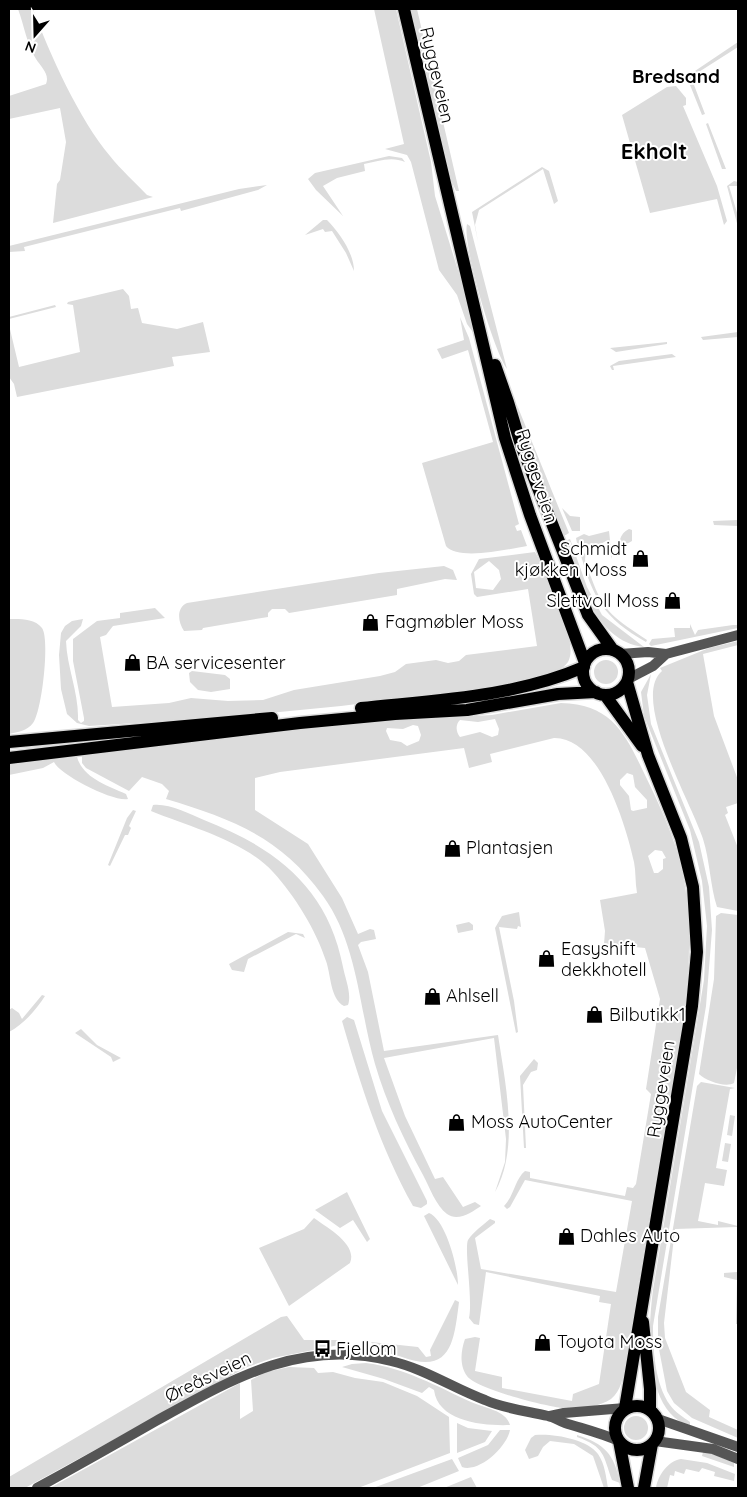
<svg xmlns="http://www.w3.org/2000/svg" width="747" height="1497" font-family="Quicksand,sans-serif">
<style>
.green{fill:#dcdcdc;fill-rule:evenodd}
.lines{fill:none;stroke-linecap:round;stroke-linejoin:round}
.primary-casing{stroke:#dbdbdb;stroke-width:15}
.tertiary{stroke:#555;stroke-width:10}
.primary{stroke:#000;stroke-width:12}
.labels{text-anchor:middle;stroke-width:4;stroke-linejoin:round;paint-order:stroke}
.street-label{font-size:18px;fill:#000;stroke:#fff}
.poi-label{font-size:18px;fill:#000;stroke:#fff;text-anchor:start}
.neighbourhood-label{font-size:19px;font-weight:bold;fill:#000;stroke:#fff}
.district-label{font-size:22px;font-weight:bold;fill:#000;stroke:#fff}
</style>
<rect width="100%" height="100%" fill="#fff"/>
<!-- green -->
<path class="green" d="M18,9H33C50,55 79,119 110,156C121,170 135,182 147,195L153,197L53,223L57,184L60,180L66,142L60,108L9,119V96L46,84C50,74 41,67 36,59C27,45 24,25 18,9Z
M374,9H396L431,162L435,196L464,290L475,335L467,324L457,295L439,270L411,162L407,155L385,149L404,144Z
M411,9H417L459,191H456L452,182Z
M738,42V47L691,77L705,114L702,115L688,80L689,75Z
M676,86L686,98V105L683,106L717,186L727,221L724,225L717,199L650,213L622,115L667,87Z
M708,123L726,169H722L706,124Z
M389,156L402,158L405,162C392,156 378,161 364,164L365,171L337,178L323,186L343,216L316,190L308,179L315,173Z
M542,167L549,171L558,201L554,204L543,169L479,210L475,225L478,242L472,212Z
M734,181L738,182V186H729L738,216V227L727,186Z
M267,185L258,190L181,211L180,208L24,247L25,251L9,252V246L239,189Z
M323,220H327C339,232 354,253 354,271L346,253L332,231L325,232L323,229L305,235Z
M467,224L470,226L507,369C494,352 462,244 467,224Z
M123,289L129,296L131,309L138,308L142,323L177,329L203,322L210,352L172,357L174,366L17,397L14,384L9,377V325L19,367L80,352L73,305L67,304L68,302Z
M55,305L56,307L9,319V317Z
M460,317L469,338L519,524L515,526L517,531L521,530L527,546C509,549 458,561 446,546L422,463L493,442L468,350L442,359L437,349L464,340Z
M738,332V337L703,340L701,337Z
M667,342V344L616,352L610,348Z
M672,354L676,357L613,366L614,370H612L610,366L619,361Z
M517,405L569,533L564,536L525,444Z
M562,508L570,516L580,517V531H572Z
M738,520V526L714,525L713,521Z
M629,529L632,530V541L623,546L619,553C619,542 619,534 629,529Z
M609,531L612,559L606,541L590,550L577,543L576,538L584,534L589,536Z
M570,539L587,587L602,615L644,647C594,641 580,579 565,541Z
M535,552C546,572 580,642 568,662C562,671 549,674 541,677L476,689L341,706L230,717L89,726L77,723L67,714L61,689L59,655L61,633L65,626L72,621L83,619L81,626L66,641C67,668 79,693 78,720L81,723L84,721V718L73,661V639L97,621L120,618V613L155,608L165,618L113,626L106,635L100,637L112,707L169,703L191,698L228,701L263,700L294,690L380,676L395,672L406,664L436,660L448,663L459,661L466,655L537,646L528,589L477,597L474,594L471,574L479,559ZM489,561L499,570L501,579L493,590L476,588L474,572Z
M580,552L586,554C583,562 588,570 591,577C604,614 616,619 647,640L646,642C604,618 593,599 580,552Z
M444,566L453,570L457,580L445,579L397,589V595L289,613L285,609H272L268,613V617L203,628L202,630L184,631C178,622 176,608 187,603L379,573Z
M9,619C20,619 34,618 42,628C50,639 42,711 33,723C27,731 18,732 9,734Z
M690,624L695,635L698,630L733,625H738V628L651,646L649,644L652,639L675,637L674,628H690Z
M738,641V645L703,654L714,716L738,780V803L726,807L728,813L725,815L738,848V911L717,907C710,885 710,861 703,839C692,804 630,698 662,671L660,668L709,648Z
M594 672a12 12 0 1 1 24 0a12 12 0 1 1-24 0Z
M192,671L225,675L230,679V689L211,692L198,690L190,682L189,673Z
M651,674L647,695L651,724L699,842L709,887L712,930L706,1006L653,1326C653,1350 655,1384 670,1405C675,1412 683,1417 690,1422V1426C643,1411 648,1329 653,1290L704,980L707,926L702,881L690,830L644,716L641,692Z
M561,703C611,704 625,733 644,773C659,804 675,837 682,871C700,951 680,1036 667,1115C653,1198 638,1281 626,1365C623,1377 621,1391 611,1399C600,1406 584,1409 571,1409C553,1409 476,1389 467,1376C459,1365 461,1350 465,1339L475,1337L480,1338L475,1371L502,1377V1388L572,1401L573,1394L599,1384L611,1304L599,1302L600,1296L486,1272L479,1325L474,1324L469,1318C473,1300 464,1249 468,1240C473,1232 483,1225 490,1219L495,1221V1223L475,1238L481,1269L616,1292L632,1201L525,1180L510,1207L507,1209L504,1206C514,1196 515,1179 525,1171L530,1172V1178L625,1196L627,1187L633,1188L636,1184L651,1094L646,1089L660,999L645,948L604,944L605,931L600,900L637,893C635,882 636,872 634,862C626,826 600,737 554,738L490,754L492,762L469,768L464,748L280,772L255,778V810L308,844L342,898L358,934L370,929L374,930L376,939L361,942L358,945L368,972L384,1051L498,1035C505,1082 520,1148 495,1192L505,1162L506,1139L494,1038L384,1058L405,1116L435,1179L443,1177L463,1207L475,1202L481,1206C472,1212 458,1222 447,1214C436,1206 429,1186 423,1175C404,1140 386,1102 375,1064C359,1009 358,944 323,896C281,837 232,819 166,799L169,791L162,784L142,777L129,791L86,768L82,763V756L361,722L492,715ZM495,719L499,729L498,735L492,737L480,732L460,737C456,732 455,725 460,720L478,722ZM413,725L418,726L421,735L419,741L407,746L401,742L390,740L386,731L387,728L403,729ZM627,773L633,775L635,787L647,800V808L633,811L631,810L629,796L620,785V780ZM655,850L662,851L666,858L663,859V869L658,873H654L648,856Z
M77,757C83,778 108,786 126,794L128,799C113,802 60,775 54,762L43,768L9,775V765Z
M153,805C168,803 190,814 204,820C276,848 328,888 343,967C345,978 352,994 348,1005L344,1006C330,999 331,974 326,961C316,930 295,896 273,872C245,841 190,827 151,811Z
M133,810L136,811L129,826L131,828L128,835H125L110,866L108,865L127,818Z
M519,912L521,927L518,926L517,929L499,927L514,1001L518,1032L516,1033L495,928L502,916Z
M721,913L738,915V1063L734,1083C726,1088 706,1081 699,1074L714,979L716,916Z
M469,922L473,925V930L458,933L456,925Z
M288,932L303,934L305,938L296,934L248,959L244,972L232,970L229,964Z
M42,995L45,996C36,1010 24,1024 9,1032V1010L12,1008L19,1013L22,1019Z
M347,1017L354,1020L382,1111L427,1201V1204L421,1208L413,1206C380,1147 361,1086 342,1021Z
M81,1029L97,1045L121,1058L113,1062L111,1057L75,1033Z
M534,1059L538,1063L537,1070L531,1072L523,1085L526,1148H524L520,1076Z
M701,1082L735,1088L730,1089L716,1168L727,1170L724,1186L705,1183L698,1221L718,1225V1221L738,1226V1324H736L737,1280L724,1277V1273L737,1272V1227L675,1229L664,1323L665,1338L686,1392L710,1410L709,1417L738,1430V1438L692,1418L674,1403L667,1391L658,1344V1317L697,1086Z
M730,1115L735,1116L732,1136L727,1135Z
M725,1143L731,1144L728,1162L722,1161Z
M347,1192L370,1239L367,1242L353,1220L340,1228L315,1210Z
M429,1213C446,1220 458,1267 458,1285L424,1216Z
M314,1218C326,1227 358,1244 350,1263L289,1306L259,1248L304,1229Z
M455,1300L459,1302C454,1342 451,1375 402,1357C392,1354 377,1351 371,1342L418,1347L426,1357L431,1356L430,1350Z
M287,1316L304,1340H344V1344L273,1358L247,1367L25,1488H9V1477L281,1317Z
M366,1363C405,1368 436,1386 471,1402C484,1408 506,1410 510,1425C484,1426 438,1422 434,1390L429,1387L422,1393L384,1379L342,1367L352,1364Z
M289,1367L314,1368L318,1373L333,1372L355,1378L383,1382L417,1396L449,1417L450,1453L358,1488H50L240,1383V1419L253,1411L251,1380L266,1372Z
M624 1428a12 12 0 1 1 24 0a12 12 0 1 1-24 0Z
M457,1423L468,1428L492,1431L485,1442L457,1453Z
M500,1430H510C507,1447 479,1473 462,1467L458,1458L488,1445Z
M535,1435C552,1433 588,1439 598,1454C605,1464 606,1477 608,1488H604L593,1456L574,1444L550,1441L543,1447L538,1456L529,1459L525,1450L531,1438Z
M577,1435C605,1444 614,1454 620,1483L612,1480C603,1455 605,1447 577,1437Z
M703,1452L711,1453L734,1463V1467L702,1456Z
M452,1459L459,1471L417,1488H373Z
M681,1459L707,1463L735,1474L734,1481L714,1476L715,1472L702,1468L699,1472L686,1469L684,1474L675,1471L674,1476L670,1475L667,1488H656C658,1475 668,1461 681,1459Z
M471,1477L477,1488H444Z"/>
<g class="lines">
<defs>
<path id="primary" d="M404,9L505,438L530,515L585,663
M495,365L508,402L521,445L588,615L613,650
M583 672a23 23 0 1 1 46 0a23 23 0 1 1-46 0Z
M605,695L642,746
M361,708C436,700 515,697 584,667
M9,742L272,718
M9,758L300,723L395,714L467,710L558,694L596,692
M643,1322L650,1389V1409
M615 1428a22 22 0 1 1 44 0a22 22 0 1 1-44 0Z
M625,1408L692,1006L697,952L693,887L681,838L648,755L627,682
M619,1441L628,1488
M644,1488L652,1444"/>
</defs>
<!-- primary casing -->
<use href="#primary" class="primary-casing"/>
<!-- tertiary -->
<path class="tertiary" d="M620,654L648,652L666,654L738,635
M628,679L653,666L666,654
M550,1416L564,1413L625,1408
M658,1419L738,1447
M655,1441L713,1449L738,1459
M37,1488C77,1466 116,1444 156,1421C232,1379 301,1338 391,1361C425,1369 453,1388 485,1400C505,1409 527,1411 548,1416C554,1417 559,1421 565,1423C584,1429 601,1433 619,1441"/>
<!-- primary -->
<use href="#primary" class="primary"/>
</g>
<!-- icons -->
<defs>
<symbol id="shop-bare" viewBox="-9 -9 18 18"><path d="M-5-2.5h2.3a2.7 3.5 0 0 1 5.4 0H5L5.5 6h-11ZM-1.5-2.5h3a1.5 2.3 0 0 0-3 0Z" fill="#000" stroke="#fff" stroke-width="2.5" paint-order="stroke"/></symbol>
<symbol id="bus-bare" viewBox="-9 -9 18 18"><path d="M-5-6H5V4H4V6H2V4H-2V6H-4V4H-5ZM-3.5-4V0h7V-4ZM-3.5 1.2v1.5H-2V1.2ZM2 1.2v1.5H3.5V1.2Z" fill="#000" stroke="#fff" stroke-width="2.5" paint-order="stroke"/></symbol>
</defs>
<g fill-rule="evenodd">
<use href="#shop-bare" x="628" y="546" width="25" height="25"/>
<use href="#shop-bare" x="660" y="588" width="25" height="25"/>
<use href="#shop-bare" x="358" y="610" width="25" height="25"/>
<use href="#shop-bare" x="120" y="650" width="25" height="25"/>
<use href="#shop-bare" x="440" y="836" width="25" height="25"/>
<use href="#shop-bare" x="534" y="946" width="25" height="25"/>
<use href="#shop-bare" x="420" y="984" width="25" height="25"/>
<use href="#shop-bare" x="582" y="1002" width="25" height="25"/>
<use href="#shop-bare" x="444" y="1110" width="25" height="25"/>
<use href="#shop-bare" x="554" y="1224" width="25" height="25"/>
<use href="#shop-bare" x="530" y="1330" width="25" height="25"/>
<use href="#bus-bare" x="310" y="1336" width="25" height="25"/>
</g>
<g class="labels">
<!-- street labels -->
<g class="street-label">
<text transform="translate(437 75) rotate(77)" y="6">Ryggeveien</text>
<text transform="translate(537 476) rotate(72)" y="6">Ryggeveien</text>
<text transform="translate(661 1089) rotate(-81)" y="6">Ryggeveien</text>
<text transform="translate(208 1377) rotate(-26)" y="6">Øreåsveien</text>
</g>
<!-- poi labels -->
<g class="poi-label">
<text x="627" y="555" text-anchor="end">Schmidt<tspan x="627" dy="21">kjøkken Moss</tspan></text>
<text x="659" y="607" text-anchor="end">Slettvoll Moss</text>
<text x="385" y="628">Fagmøbler Moss</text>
<text x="146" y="669">BA servicesenter</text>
<text x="466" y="854">Plantasjen</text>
<text x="561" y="955">Easyshift<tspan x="561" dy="21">dekkhotell</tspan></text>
<text x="446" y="1002">Ahlsell</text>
<text x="609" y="1021">Bilbutikk1</text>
<text x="471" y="1128">Moss AutoCenter</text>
<text x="580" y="1242">Dahles Auto</text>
<text x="557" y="1348">Toyota Moss</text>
<text x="336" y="1355">Fjellom</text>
</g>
<!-- neighbourhood labels -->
<g class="neighbourhood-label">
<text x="676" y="83">Bredsand</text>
</g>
<!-- district labels -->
<g class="district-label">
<text x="654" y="159">Ekholt</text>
</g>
</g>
<!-- border -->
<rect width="747" height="1497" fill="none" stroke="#000000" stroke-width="20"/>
<!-- north arrow -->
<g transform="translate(35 35) rotate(200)" stroke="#ffffff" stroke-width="4" paint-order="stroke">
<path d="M0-4L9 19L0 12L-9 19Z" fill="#000000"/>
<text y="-8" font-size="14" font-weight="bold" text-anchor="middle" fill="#000000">N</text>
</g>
</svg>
